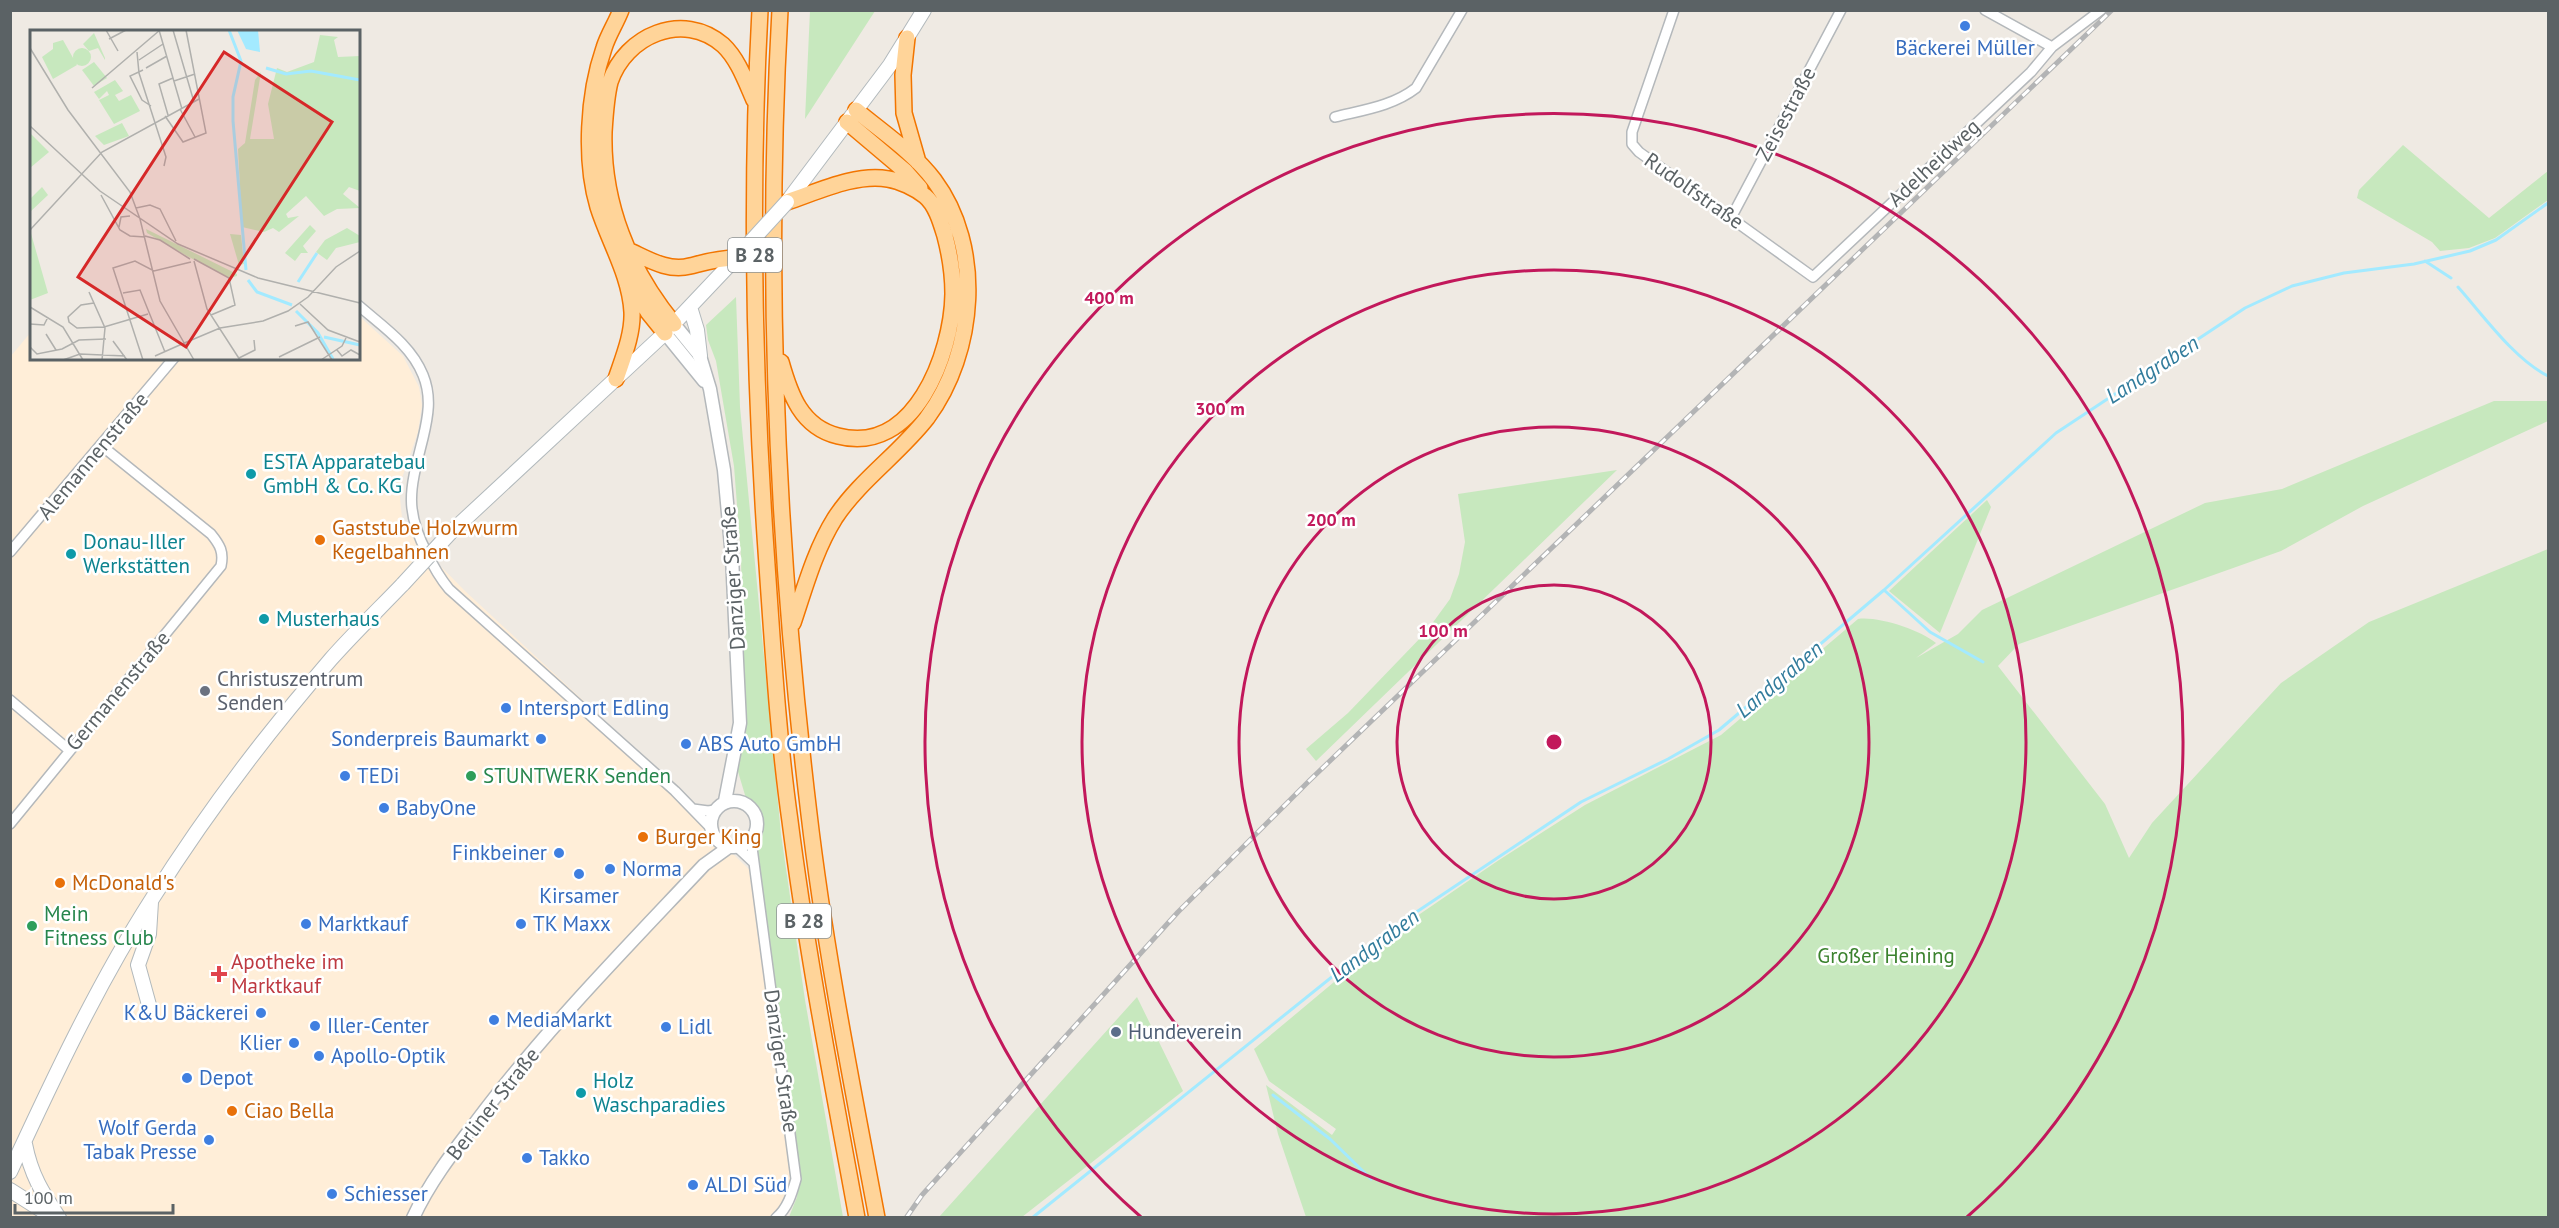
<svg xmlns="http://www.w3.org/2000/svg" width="2559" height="1228" font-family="'PT Sans',sans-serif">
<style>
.commercial{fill:#ffeed8}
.green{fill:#c7e8be}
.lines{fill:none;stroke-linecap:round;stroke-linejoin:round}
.stream{stroke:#a3eaff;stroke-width:3}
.minor-casing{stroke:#b4b8bb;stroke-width:12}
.tertiary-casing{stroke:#b4b8bb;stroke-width:15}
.secondary-casing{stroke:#b2b9bc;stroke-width:16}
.trunk-casing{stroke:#f27500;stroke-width:18}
.minor{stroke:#fff;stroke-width:9}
.tertiary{stroke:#fff;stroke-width:12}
.secondary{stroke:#fff;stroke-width:14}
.trunk{stroke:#ffd499;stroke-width:15}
.rail-casing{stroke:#b3b4b5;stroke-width:5}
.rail{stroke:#fff;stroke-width:3;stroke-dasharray:9;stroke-linecap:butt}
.secondary-bridge-casing{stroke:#b2b9bc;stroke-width:16;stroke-linecap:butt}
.secondary-bridge{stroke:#fff;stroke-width:14}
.ring{fill:none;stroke:#c2185b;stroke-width:3}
.shop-dot{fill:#3f7fe0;stroke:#fff;stroke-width:2}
.culture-dot{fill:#0f9aa8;stroke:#fff;stroke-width:2}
.food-dot{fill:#e8710a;stroke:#fff;stroke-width:2}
.worship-dot{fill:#6b7280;stroke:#fff;stroke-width:2}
.leisure-dot{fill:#2e9e5b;stroke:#fff;stroke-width:2}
.health-dot{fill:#e0444e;stroke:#fff;stroke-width:2}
.service-dot{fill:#5c6f8a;stroke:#fff;stroke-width:2}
.labels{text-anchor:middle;stroke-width:5;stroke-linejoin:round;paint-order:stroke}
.shield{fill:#fff;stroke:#8c9193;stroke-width:1.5}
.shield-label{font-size:20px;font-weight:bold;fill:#5b6265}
.shop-label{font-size:21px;fill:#366cbe;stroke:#fff;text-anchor:start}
.street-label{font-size:21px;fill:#5b6265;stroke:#fff}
.culture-label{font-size:21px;fill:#0d838f;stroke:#fff;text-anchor:start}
.food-label{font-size:21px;fill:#c56008;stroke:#fff;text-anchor:start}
.worship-label{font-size:21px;fill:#5b616d;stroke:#fff;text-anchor:start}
.leisure-label{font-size:21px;fill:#27864d;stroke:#fff;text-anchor:start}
.park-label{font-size:21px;fill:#3b822e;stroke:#fff}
.health-label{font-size:21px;fill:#be3a42;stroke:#fff;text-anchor:start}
.service-label{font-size:21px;fill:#4e5e75;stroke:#fff;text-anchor:start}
.water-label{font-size:22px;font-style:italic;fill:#327c9c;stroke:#fff}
.inset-river{fill:none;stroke:#a3eaff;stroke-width:3}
.inset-road{fill:none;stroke:#b0b0ad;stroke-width:1.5}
.view{fill:#d62828;fill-opacity:0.15;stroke:#d62828;stroke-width:3}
.inset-edge{fill:none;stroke:#5b6265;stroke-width:3}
.centre{fill:#c2185b;stroke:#fff;stroke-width:3}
.ring-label{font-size:18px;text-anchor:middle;font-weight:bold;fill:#c2185b;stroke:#fff;stroke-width:5;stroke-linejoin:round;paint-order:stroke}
</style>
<rect width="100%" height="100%" fill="#efeae3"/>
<!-- commercial -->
<path class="commercial" d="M359,316L403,356L419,387L422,405L418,432L401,481L400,498L403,528L465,591L711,819L715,837L755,875L796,1179L779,1218H11V356L31,332L32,358H169L176,364L180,358H358Z"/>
<!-- green -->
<path class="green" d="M810,11H875L805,119Z
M2403,145L2489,218L2548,171V200L2495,238L2469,248L2440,251L2432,242L2357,198L2359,190Z
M736,297L740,407L781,834L805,1000L843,1217H789L797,1197L799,1178L756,859L757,844L762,834L763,825L760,816L748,805L736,765L744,730L741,557L734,466L716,361L708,340L706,325Z
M2494,401H2548V421L2363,506L2281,551L2019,644L1998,666L2105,804L2129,858L2152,823L2281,683L2369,622L2548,549V1217H1306L1278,1134L1266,1085L1332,1135L1336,1129L1269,1081L1254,1049L1395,931L1499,860L1585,805L1721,735L1858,619C1878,616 1920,630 1936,643L1916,658L1958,634L1982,610L2205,503L2282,489Z
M1617,470L1316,761L1306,749L1348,713L1426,632L1450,599L1459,574L1465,542L1458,494Z
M1987,500L1991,507L1940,633L1889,591Z
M1137,997L1183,1091L1022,1217H939Z"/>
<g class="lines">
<!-- stream -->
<path class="stream" d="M2425,261L2451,278
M2458,287C2483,315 2514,359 2548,376
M1884,590L1930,632L1983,662
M1273,1095L1330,1139L1371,1179
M1032,1218L1394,927L1581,802L1668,759L1719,730L1884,590L2056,433L2245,308L2292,286L2344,273L2414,264L2470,251L2496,240L2548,203"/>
<defs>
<path id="minor" d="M1674,10L1632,132V144L1639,152L1813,277L2031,72L2052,47L2101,10
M1985,10L2052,47
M1335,117C1363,110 1393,106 1416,88L1462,10
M1731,218L1841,10
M358,305C382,326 411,345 423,375C432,397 428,417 423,438C411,486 403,508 427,553C433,566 440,578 449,589L675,791L710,827
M10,552L174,358
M10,700L69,750
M693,809L708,811L715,810
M10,824L221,566C224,552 220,545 211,534L102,446
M751,840L796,1179C792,1193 788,1208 776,1218
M737,847L754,863"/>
<path id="tertiary" d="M674,324L700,356L710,389L724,470L732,557L740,723L725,801
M665,333L704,381
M711 824a23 23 0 1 1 46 0a23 23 0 1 1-46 0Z
M413,1218C429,1183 453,1152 476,1122C545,1030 626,948 704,865L729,847"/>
<path id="secondary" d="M787,202L890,65L924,10
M690,307L697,330L700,356
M450,533L665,333L736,258
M149,1005L138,965L149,934L151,902
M25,1144C31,1175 42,1192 59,1218
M10,1172C53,1079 97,985 152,899C205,815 266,734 331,659C354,633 379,609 403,584
M10,1190L54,1218"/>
<path id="trunk" d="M760,10C750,195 754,381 767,565C773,650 778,736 790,821C807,954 833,1086 857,1218
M780,10C765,278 777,548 809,814C825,950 852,1084 877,1218
M907,38L903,75L904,113L918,162
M847,122L905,171L920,188
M628,250C648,259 668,272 690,266C706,262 719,258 736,258
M631,283L648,312L665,333
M674,324C629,269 602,203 604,132C605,116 606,98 610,82C625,36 683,10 723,45C738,59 746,82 754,100
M781,362C790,394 801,427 838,436C914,456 952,354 953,294C953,275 950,255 945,236C941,223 936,205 925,196C915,188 900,181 888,179C856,173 817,192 787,202
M616,379C623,358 633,334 632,312C630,275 609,242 598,207C584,160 588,94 604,48C608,35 616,23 621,10
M793,623C805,587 815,550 835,518C860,480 899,454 927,418C976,352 984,247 934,180C913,152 882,132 856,110"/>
</defs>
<!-- minor casing -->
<use href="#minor" class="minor-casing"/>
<!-- tertiary casing -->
<use href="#tertiary" class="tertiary-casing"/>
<!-- secondary casing -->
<use href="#secondary" class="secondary-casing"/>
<!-- trunk casing -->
<use href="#trunk" class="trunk-casing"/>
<!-- minor -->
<use href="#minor" class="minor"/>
<!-- tertiary -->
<use href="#tertiary" class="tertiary"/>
<!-- secondary -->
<use href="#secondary" class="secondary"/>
<!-- trunk -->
<use href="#trunk" class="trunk"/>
<defs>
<path id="rail" d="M906,1218L922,1195L1178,912L1309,781L2112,10"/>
</defs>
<!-- rail casing -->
<use href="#rail" class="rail-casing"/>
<!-- rail -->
<use href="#rail" class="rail"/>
<defs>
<path id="secondary-bridge" d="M736,258L787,202
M403,584L450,533"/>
</defs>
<!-- secondary-bridge casing -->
<use href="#secondary-bridge" class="secondary-bridge-casing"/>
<!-- secondary-bridge -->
<use href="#secondary-bridge" class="secondary-bridge"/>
</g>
<!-- distance rings -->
<g class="ring">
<circle cx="1554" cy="742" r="157"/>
<circle cx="1554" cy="742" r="315"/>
<circle cx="1554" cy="742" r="472"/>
<path d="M1141 1217A629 629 0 1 1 1967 1217"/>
</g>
<!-- markers -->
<g class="shop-dot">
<circle cx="1965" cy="26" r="6"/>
<circle cx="506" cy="708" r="6"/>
<circle cx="541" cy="739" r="6"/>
<circle cx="686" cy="744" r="6"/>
<circle cx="345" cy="776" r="6"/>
<circle cx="384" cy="808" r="6"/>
<circle cx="559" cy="853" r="6"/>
<circle cx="610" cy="869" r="6"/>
<circle cx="579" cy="874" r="6"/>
<circle cx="306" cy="924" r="6"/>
<circle cx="521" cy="924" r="6"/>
<circle cx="261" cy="1013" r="6"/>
<circle cx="494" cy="1020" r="6"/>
<circle cx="315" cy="1026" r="6"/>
<circle cx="666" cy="1027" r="6"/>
<circle cx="294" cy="1043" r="6"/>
<circle cx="319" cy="1056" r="6"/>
<circle cx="187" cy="1078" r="6"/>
<circle cx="209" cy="1140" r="6"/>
<circle cx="527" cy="1158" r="6"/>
<circle cx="693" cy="1185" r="6"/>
<circle cx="332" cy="1194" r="6"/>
</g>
<g class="culture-dot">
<circle cx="251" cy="474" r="6"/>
<circle cx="71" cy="554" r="6"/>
<circle cx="264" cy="619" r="6"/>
<circle cx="581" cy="1093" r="6"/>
</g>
<g class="food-dot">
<circle cx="320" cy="540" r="6"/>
<circle cx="643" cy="837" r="6"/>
<circle cx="60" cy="883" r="6"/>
<circle cx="232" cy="1111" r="6"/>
</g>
<circle class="worship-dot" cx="205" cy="691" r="6"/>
<g class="leisure-dot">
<circle cx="471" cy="776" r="6"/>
<circle cx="32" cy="926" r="6"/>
</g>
<path class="health-dot" d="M216 965h6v6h6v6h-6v6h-6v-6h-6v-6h6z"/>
<circle class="service-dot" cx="1116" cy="1032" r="6"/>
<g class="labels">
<!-- shield labels -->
<g class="shield">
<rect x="728" y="238" width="54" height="34" rx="4.5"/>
<rect x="777" y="904" width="54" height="34" rx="4.5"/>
</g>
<g class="shield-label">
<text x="755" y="262">B 28</text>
<text x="804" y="928">B 28</text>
</g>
<!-- shop labels -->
<g class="shop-label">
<text x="1965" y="55" text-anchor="middle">Bäckerei Müller</text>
<text x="518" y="715">Intersport Edling</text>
<text x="529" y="746" text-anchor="end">Sonderpreis Baumarkt</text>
<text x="698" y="751">ABS Auto GmbH</text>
<text x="357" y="783">TEDi</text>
<text x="396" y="815">BabyOne</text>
<text x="547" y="860" text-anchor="end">Finkbeiner</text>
<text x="622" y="876">Norma</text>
<text x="579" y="903" text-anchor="middle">Kirsamer</text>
<text x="318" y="931">Marktkauf</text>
<text x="533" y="931">TK Maxx</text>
<text x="249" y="1020" text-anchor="end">K&amp;U Bäckerei</text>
<text x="506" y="1027">MediaMarkt</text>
<text x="327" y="1033">Iller-Center</text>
<text x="678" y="1034">Lidl</text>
<text x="282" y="1050" text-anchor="end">Klier</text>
<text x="331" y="1063">Apollo-Optik</text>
<text x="199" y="1085">Depot</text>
<text x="197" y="1135" text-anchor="end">Wolf Gerda<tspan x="197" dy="24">Tabak Presse</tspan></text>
<text x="539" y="1165">Takko</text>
<text x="705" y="1192">ALDI Süd</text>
<text x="344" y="1201">Schiesser</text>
</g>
<!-- street labels -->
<g class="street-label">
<text transform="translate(1786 114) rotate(-62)" y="7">Zeisestraße</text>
<text transform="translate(1934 163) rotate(-43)" y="7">Adelheidweg</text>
<text transform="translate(1694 191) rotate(35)" y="7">Rudolfstraße</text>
<text transform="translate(93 456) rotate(-50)" y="7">Alemannenstraße</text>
<text transform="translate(733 578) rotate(-94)" y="7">Danziger Straße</text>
<text transform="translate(118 691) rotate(-50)" y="7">Germanenstraße</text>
<text transform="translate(781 1061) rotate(82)" y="7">Danziger Straße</text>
<text transform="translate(493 1104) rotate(-52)" y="7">Berliner Straße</text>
</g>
<!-- culture labels -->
<g class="culture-label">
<text x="263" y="469">ESTA Apparatebau<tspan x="263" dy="24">GmbH &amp; Co. KG</tspan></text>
<text x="83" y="549">Donau-Iller<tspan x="83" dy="24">Werkstätten</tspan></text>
<text x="276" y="626">Musterhaus</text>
<text x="593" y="1088">Holz<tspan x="593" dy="24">Waschparadies</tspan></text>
</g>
<!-- food labels -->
<g class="food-label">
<text x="332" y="535">Gaststube Holzwurm<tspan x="332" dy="24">Kegelbahnen</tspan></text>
<text x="655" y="844">Burger King</text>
<text x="72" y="890">McDonald's</text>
<text x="244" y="1118">Ciao Bella</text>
</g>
<!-- worship labels -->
<g class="worship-label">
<text x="217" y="686">Christuszentrum<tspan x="217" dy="24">Senden</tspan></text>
</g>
<!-- leisure labels -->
<g class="leisure-label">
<text x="483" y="783">STUNTWERK Senden</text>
<text x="44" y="921">Mein<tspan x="44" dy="24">Fitness Club</tspan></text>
</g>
<!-- park labels -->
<g class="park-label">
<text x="1886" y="963">Großer Heining</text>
</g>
<!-- health labels -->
<g class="health-label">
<text x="231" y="969">Apotheke im<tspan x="231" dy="24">Marktkauf</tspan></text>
</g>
<!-- service labels -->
<g class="service-label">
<text x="1128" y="1039">Hundeverein</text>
</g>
<!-- water labels -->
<g class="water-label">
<text transform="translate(2152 369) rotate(-33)" y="8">Landgraben</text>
<text transform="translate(1779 679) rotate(-40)" y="8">Landgraben</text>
<text transform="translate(1374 945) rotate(-37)" y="8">Landgraben</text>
</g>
</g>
<!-- overview -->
<g transform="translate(30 30)">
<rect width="330" height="330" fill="#efeae3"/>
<path d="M64,3L75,28V30L68,18L59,21L53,14ZM290,5L308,7L304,10L308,27L330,26V161L319,157L313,164L330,178L307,179L294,186L276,166L256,184L258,188L269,186L249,202L243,198L234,202L212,197L208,119L215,113L225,50L231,42L220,109H244L238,74L247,38L257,42L284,32ZM33,10L47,35L23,49L12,27L23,19V13ZM43 27a9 9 0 1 1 18 0a9 9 0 1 1-18 0ZM64,32L77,48L64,56L52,40ZM85,50L93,61L85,65L89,71L101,65L110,81L84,94L69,70L79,65L77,61L69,69L64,62ZM92,93L99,106L74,115L65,106ZM0,103L19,122L0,138ZM12,157L18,165L0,182V169ZM280,195L286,201L273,216L278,223H271L265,231L255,223ZM317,198L330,206V212L306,218L297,230L286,222L295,210ZM116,199L207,244V246L200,248L157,226L117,203ZM0,200L18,263L0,270ZM200,204L211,205L214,234L209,235Z" fill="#c7e8be"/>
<path d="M207,0H228L230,22L216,19Z" fill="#a3eaff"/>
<path class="inset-river" d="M199,0L211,31L203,67V91L216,240M236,38L256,44L281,41L330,50M218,250L227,262L262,275M268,252L287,223M266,281L288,303L303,329M294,307L330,315"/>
<path class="inset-road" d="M76,0L88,21M129,0L152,79M143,0L164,72M79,9L96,0M0,18L38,80L100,162L110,189L130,271L164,330M107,22L109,43L136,127L134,136M109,30L133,14M116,38L137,26M113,40L100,46L112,70L121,76M144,51L165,44M62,58L130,0M150,79L165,107M138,85L129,54L143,48M135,86L153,112L176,103L156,0M0,96L70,161L148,214L228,248L330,273M71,165L90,200L100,206L115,207M106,178L120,175L130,179L146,211M89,197L91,187L100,186M0,200L72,122L169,69M115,206L130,210L160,229M164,229L199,248L205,275L181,285M164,231L177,279L210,330M59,262L75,298L72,330M93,263L110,260L135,322M64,273L51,275L38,287L39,292L47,298L74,297L118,284M270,274L298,300L330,312M0,277L33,297L53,330M0,294L14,295L18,287M265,296L278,292L302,330M16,304L26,320M83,311L97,330M152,314L190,298L233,291L258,281L278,267L306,237L330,221M0,317L7,324L32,319L49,310L76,309M307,320L312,326L321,320L330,325M125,326L152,314M249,327L290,307M209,328L225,320L224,310M33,330L50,324L95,326M113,330L83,238L105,231L124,241L161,232M291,330L312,316L316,308"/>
<path class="view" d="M194,22L302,92L156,317L48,247Z"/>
<rect width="330" height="330" class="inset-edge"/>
</g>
<circle cx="1554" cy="742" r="9" class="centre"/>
<g class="ring-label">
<text x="1109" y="304">400 m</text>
<text x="1220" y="415">300 m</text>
<text x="1331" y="526">200 m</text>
<text x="1443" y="637">100 m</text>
</g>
<!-- border -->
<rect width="2559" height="1228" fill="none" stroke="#5b6265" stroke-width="24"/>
<!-- scale -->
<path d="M15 1204v9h158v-9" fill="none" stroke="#5b6265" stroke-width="3"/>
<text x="24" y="1204" font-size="18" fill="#5b6265" stroke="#ffffff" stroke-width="4.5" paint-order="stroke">100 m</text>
</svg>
